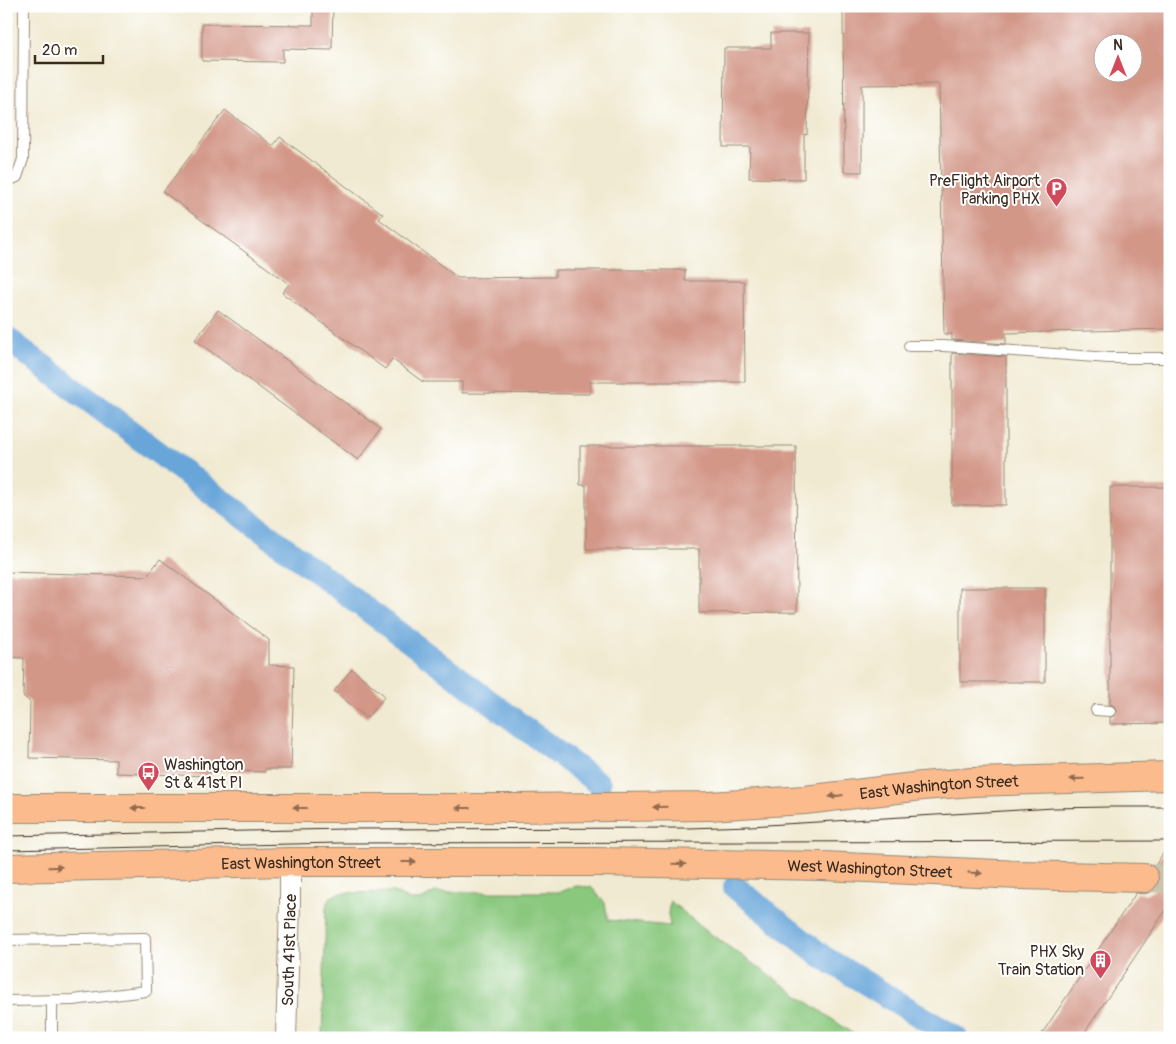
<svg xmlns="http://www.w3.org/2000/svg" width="1176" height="1044" font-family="Pangolin,sans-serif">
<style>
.green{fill:#8ac87e;stroke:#62794e}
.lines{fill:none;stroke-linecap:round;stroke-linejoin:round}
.canal{stroke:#67a5d9;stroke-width:24}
.building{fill:#d39788;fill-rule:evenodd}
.primary-tunnel{stroke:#cdc4ae;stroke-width:28;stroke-dasharray:28 14;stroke-linecap:butt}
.service-casing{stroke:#968a78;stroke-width:12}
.minor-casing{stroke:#968a78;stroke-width:22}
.primary-casing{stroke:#968a78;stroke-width:30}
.service{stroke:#fff;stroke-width:10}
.minor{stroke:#fff;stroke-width:20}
.primary{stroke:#fbbb8c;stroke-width:28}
.tram{stroke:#3b2a1e;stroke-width:1}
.oneway{fill:#916b50}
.labels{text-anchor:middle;stroke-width:4;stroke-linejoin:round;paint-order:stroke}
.poi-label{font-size:16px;fill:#3b2a1e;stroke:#fff;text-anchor:end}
.street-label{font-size:16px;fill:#3b2a1e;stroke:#fff}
</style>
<rect width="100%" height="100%" fill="#fff"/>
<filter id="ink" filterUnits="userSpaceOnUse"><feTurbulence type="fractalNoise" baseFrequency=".02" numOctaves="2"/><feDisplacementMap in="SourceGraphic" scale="10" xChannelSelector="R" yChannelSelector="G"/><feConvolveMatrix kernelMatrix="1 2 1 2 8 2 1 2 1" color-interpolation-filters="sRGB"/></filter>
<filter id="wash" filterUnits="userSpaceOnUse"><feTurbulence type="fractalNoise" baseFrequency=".0096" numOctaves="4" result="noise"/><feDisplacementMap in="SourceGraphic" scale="20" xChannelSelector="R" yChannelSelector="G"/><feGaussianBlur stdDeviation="1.12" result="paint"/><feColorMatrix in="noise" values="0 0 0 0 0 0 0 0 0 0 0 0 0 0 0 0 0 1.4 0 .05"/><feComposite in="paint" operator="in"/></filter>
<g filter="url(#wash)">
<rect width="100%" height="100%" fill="#f1ead2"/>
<!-- green -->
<path class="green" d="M576,886L591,887L605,903L608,920L670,926L668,914L670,901L705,930L859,1038H322L326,908C327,898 332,895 341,893L394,892L409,900H421L435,892H560Z"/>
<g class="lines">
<!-- canal -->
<path class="canal" d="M6,338L599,784
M735,887L823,957L956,1038"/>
</g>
<g id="blocks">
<!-- building -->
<path class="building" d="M313,6H333L332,50L283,49V62L202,61V24L313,25Z
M843,6H1170V329L1006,333V344L952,340V334H944L939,84L862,85V172H844ZM1104,42H1134V72H1104Z
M771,33H809L807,135L804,134V179L749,178L750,147H723L724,48H771Z
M225,110L273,146L280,137L383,214L379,219L458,278L555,277V270H685V281H744L745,382H590V394L462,393V382H423L392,359L385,369L282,293L289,284L163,192Z
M218,310L381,429L358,460L195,340Z
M952,353L1006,357V505H952Z
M580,446H796L797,612L699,613V549H586V485H580Z
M1110,487H1170V723L1110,724V718L1115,715L1117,711L1114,706L1110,704Z
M160,559L269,640V665L294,666L291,769H265V772L210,770V776L116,773V760L29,758L30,702L23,696L24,658L6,657V572L147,576Z
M960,588H1045V682H960Z
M352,669L385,696L367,718L334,691Z
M1170,843V904L1081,1038H1039L1136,893L1144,894L1151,892L1157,887L1160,878L1158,871L1154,867Z"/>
</g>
</g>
<g filter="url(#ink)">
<use href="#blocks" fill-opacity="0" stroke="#968a78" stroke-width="1"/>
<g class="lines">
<!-- primary-tunnel -->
<path class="primary-tunnel" d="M1144,878L1170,879"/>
<defs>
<path id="service" d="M6,182L17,177L23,159L24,6
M909,346H944L1109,358H1170
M1096,710L1110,711
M6,940L145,938L146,991L73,1000L6,1001
M52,1001V1038"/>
<g id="minor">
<path id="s1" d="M286,1038L290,904V862"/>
</g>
<g id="primary">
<path id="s2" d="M6,808H512L709,806L805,800L922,786L972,782L1170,776"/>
<path id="s3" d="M6,868L290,862H595L823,866L1020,875L1144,878"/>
</g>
</defs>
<!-- service casing -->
<use href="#service" class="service-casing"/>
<!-- minor casing -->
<use href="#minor" class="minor-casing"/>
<!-- primary casing -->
<use href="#primary" class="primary-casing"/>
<!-- service -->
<use href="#service" class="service"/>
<!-- minor -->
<use href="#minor" class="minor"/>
<!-- primary -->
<use href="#primary" class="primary"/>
<!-- tram -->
<path class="tram" d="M6,836L344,829L689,828L750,826L1054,808L1108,807H1170
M6,850L339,843L1170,841"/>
</g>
<!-- one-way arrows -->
<defs><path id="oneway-solid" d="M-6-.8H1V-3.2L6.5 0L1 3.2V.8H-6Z" transform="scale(1.25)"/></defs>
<g class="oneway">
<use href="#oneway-solid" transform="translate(1077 779) rotate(179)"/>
<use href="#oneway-solid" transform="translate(836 796) rotate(173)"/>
<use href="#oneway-solid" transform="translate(660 807) rotate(179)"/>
<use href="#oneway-solid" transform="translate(138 808) rotate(180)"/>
<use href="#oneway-solid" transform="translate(300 808) rotate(-180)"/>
<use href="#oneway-solid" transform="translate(463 808) rotate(-180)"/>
<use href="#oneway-solid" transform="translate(409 862)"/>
<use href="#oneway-solid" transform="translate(679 864) rotate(1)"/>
<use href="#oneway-solid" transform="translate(55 867) rotate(-1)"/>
<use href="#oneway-solid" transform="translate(975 873) rotate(3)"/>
</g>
</g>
<!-- icons -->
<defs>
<symbol id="parking-pin" viewBox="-11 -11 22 30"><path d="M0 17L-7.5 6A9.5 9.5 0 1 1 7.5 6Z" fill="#d1495b" stroke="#fff"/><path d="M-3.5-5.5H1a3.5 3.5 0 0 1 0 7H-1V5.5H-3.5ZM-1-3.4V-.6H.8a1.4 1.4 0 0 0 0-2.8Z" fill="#fff"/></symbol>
<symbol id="bus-pin" viewBox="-11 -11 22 30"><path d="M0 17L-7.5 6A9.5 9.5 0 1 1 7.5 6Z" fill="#d1495b" stroke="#fff"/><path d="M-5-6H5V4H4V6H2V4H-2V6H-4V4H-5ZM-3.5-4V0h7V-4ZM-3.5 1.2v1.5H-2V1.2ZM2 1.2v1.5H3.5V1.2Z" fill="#fff"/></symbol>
<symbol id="building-pin" viewBox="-11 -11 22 30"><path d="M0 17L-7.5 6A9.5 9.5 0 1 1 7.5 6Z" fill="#d1495b" stroke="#fff"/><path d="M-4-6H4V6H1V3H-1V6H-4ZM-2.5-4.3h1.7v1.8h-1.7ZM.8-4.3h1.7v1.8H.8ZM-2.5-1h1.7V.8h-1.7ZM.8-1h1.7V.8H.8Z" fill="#fff"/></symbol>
</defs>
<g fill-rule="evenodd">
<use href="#parking-pin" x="1044" y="176" width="25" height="34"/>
<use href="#bus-pin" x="136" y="760" width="25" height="34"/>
<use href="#building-pin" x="1088" y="948" width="25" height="34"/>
</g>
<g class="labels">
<!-- poi labels -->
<g class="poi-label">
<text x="1040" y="186">PreFlight Airport<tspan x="1040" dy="18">Parking PHX</tspan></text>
<text x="164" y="770" text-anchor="start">Washington<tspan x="164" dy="18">St &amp; 41st Pl</tspan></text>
<text x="1084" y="957">PHX Sky<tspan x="1084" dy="18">Train Station</tspan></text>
</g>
<!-- street labels -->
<g class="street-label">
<text dy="6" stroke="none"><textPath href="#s2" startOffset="934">East Washington Street</textPath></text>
<text dy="6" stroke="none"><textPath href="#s3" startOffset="295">East Washington Street</textPath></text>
<text dy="6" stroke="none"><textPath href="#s3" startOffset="864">West Washington Street</textPath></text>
<text dy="6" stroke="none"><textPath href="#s1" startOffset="88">South 41st Place</textPath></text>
</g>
</g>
<!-- margin -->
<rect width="1176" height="1044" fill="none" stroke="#fff" stroke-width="25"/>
<!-- north arrow -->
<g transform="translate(1118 58)"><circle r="24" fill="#ffffff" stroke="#b1aaa5"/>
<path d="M0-4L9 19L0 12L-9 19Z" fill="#d1495b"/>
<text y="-8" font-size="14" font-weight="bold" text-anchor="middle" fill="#3b2a1e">N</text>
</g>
<!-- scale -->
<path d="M35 55v8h68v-8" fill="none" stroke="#3b2a1e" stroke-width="2.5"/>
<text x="42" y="55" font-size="15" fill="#3b2a1e" stroke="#ffffff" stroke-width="4" paint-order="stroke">20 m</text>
</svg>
